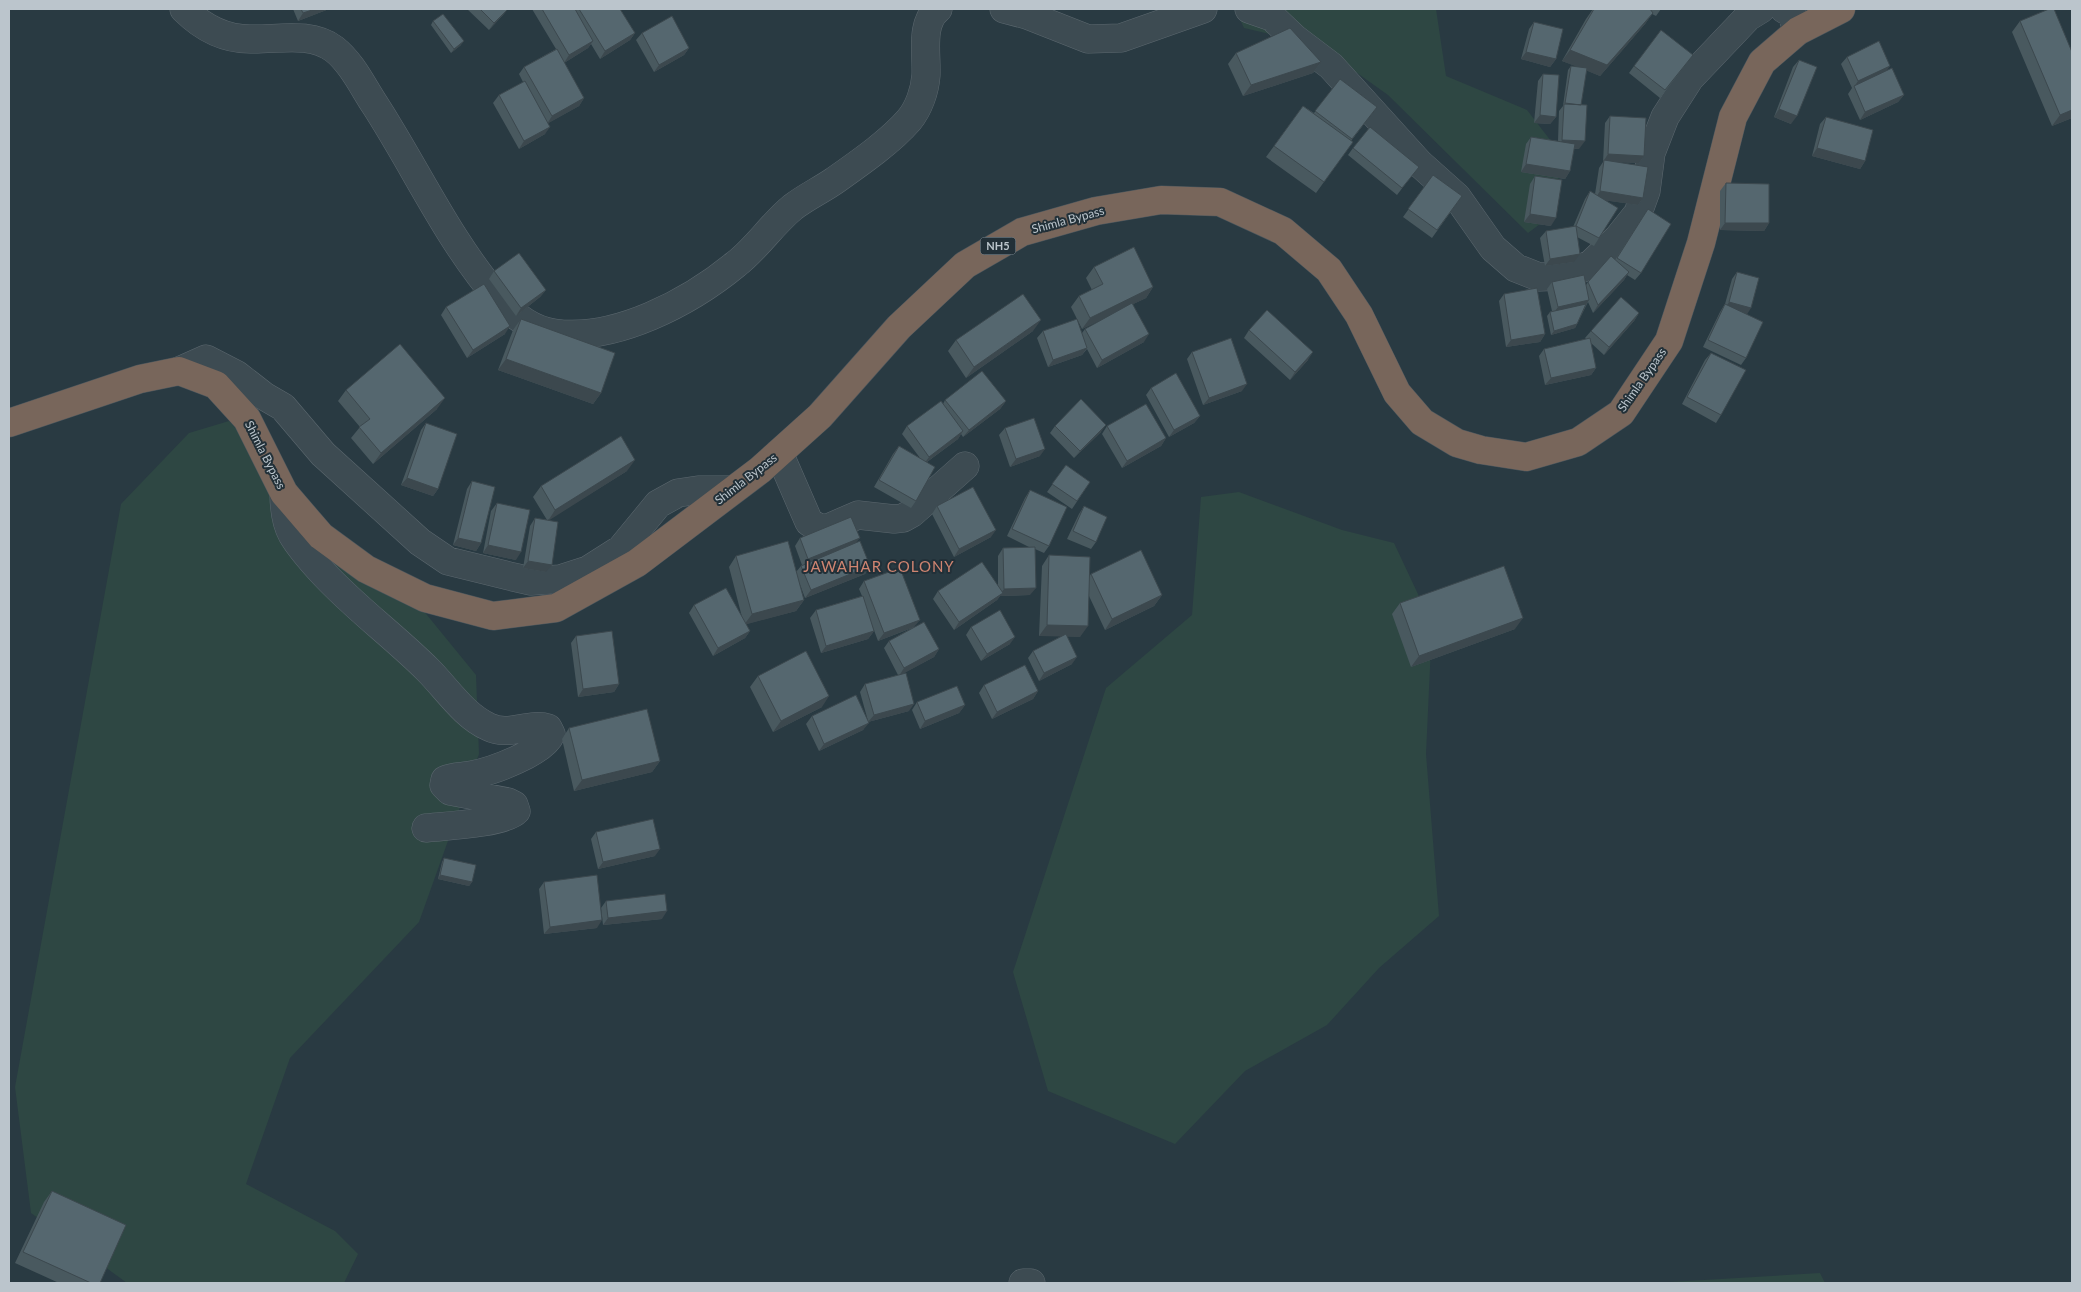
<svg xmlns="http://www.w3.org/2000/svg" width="2081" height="1292" font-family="Lato,sans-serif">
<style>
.green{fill:#2e4743}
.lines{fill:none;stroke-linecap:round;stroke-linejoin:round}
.minor-casing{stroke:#5c686f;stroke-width:29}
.highway-casing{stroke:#48555d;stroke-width:29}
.minor{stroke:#3d4b52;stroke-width:28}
.highway{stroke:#78665b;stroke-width:28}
.wall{fill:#49595f}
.shaded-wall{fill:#3c484e}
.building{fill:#55676f;stroke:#3c484e}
.labels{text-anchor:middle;stroke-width:4;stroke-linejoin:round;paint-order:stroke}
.shield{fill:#223038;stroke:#8d98a0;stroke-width:1}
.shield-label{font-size:11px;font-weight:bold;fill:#bbc5cc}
.street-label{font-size:12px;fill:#bbc5cc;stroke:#223038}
.quarter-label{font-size:15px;letter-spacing:1px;fill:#d08571;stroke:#223038}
</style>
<rect width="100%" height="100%" fill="#293a42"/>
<!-- green -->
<path class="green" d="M1235,9H1436L1446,76L1527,110L1561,154L1556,212L1528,233L1388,95L1318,45L1244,28Z
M229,421L263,456L299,550L405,588L476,675L479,754L419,922L290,1058L246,1184L335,1231L358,1254L344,1283H127L31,1213L15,1087L121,504L189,433Z
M1239,492L1342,530L1394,543L1432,624L1426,754L1439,916L1379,968L1327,1025L1245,1071L1175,1144L1048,1091L1013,972L1106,688L1192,615L1201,497Z
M1820,1273L1825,1283H1669L1670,1282Z"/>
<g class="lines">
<defs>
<path id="minor" d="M184,9C202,27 224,39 250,39C277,40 310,31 334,49C352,63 363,87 375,105C417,170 449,242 500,300C514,316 533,330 554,333C615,342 690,302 736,264C757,248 772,224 793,207C806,197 821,190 834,181C858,164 890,142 909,120C919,108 925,90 926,75C927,54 920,23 938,9
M1004,9L1027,15L1088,39L1121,38L1203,9
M1249,9L1272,17L1294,38L1331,66L1419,163L1457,197L1493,248L1516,268L1539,277L1565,276L1591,264L1618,238L1638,213L1646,191L1651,153L1665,117L1690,78L1748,17L1761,9
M1784,9L1791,13L1798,31
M179,371L206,359L237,375L264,396L283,407L323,454L420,542L448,561L509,576L531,581L560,579L588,570L621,549L658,504L678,493L698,490H732
M779,453L809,522L819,528H828L858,515L894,519L903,518L912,513L965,466
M284,493C284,507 285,521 292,534C300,548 311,560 322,572C355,608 394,636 428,670C447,689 464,716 489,727C509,737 529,722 548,728L551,734C543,753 492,771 472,775C463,777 453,776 445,780L444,785L450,791L508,802L514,805L516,811C505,823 445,826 426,828
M1023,1283H1031"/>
<path id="highway" d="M9,423L140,379L179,371L216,385L247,419L284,493L321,536L366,569L425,598L493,616L556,608L637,563L760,470L820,416L899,327L965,265L1022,232L1096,211L1161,200L1220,202L1283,231L1329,270L1359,315L1397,393L1422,422L1457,443L1481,450L1526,457L1578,442L1621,413L1669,341L1701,243L1733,117L1762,62L1798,31L1841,9"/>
</defs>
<!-- minor casing -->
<use href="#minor" class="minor-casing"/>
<!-- highway casing -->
<use href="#highway" class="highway-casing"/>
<!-- minor -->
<use href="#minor" class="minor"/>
<!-- highway -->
<use href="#highway" class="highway"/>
</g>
<!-- wall -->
<path class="wall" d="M293,9H329L298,21Z
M467,9H508L503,15L489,30Z
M532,9H575L576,10L577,9H620L635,33L630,40L600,59L591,44L588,48L564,63L584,98L579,106L548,123L545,134L519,149L493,103L499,95L523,82L519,74L524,67L556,49Z
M1593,9H1661L1656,16L1652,14L1645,24L1600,76L1586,70L1581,105L1579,149H1574L1570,171L1565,179L1521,172L1526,144L1531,137L1558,141L1559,111L1563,106L1568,70L1571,66L1579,67L1562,61L1586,19Z
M433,21L461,45L451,53L431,25Z
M2020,21L2072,118L2052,126L2012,32Z
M1534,22L1556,59L1550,67L1521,59L1529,29Z
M642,33L689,48L684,55L654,72L636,40Z
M1236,53L1321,62L1313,73L1243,96L1228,64Z
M1693,55L1660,98L1629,73L1634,66Z
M1847,57L1887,71L1904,95L1898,102L1860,120L1848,94L1852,88L1841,64Z
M1799,60L1791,124L1774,117L1793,67Z
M1543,74L1556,117L1550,124L1534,123L1538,81Z
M1340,79L1377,107L1351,141L1353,142L1316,193L1266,157L1303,106L1314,113Z
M1610,116L1644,156L1639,163L1620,162L1643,198L1638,205L1604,200L1599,238L1594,246L1577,237L1574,262L1545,266L1540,238L1546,231L1573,227L1585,199L1590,191L1595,194L1599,168L1603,162L1605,123Z
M1826,117L1865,161L1860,169L1812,156L1820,124Z
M1353,148L1413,174L1397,195L1348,155Z
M1433,175L1462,196L1432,238L1403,217Z
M1535,176L1551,226L1524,222L1530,184Z
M1726,183L1769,223L1764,231L1720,230V191Z
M1648,209L1641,273L1635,280L1627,275L1624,280L1593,313L1588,302L1575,328L1551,335L1547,316L1550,312L1552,311L1547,289L1552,282L1586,285L1588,282L1615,260Z
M1094,267L1153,287L1146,298L1133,304L1144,342L1097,368L1087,349L1082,355L1048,367L1037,338L1043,331L1082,333L1085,329L1119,311L1082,329L1071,307L1079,296L1092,290L1086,278Z
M494,271L546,290L540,297L516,316L489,279Z
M1737,272L1747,314L1746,358L1741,365L1703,347L1720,312L1725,304L1732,279Z
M1504,294L1545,334L1540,342L1506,347L1499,301Z
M446,307L505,334L467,358L441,315Z
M1639,313L1634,321L1604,355L1591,343L1596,368L1591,375L1545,385L1539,356L1544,349L1586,339L1585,338L1591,331Z
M521,319L601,393L593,404L498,370L513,330Z
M1249,330L1308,360L1290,380L1244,338Z
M1033,331L966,378L948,351L956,340Z
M1192,352L1242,391L1203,405L1187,359Z
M1711,353L1721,415L1716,423L1682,404L1705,360Z
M1151,388L1200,416L1194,423L1169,437L1146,395Z
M346,390L437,409L373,464L351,438L360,427L338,401Z
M945,400L1006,401L1000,409L963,437L961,434L958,439L927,462L916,501L911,508L874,487L893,454L899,446L920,458L902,434L907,426L943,404Z
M426,423L438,489L433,496L401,485L421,430Z
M1055,426L1101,432L1074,458L1050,433Z
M1107,426L1166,438L1161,446L1122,468L1102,434Z
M1005,428L1040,456L1010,467L999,435Z
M1066,465L1090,482L1072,509L1047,492Z
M627,471L548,520L546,572L523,568L530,526L535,518L547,520L533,497L541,486Z
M472,481L481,543L476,551L453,545L467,489Z
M1030,490L1049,546L1044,553L1035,549L1030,595L1000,596L997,600L954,630L933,599L938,591L998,586V556L1003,548H1031L1007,536L1025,498Z
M497,503L516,560L483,553L491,511Z
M937,506L991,537L954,557L932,514Z
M1084,506L1096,542L1091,549L1067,539L1079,514Z
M800,538L856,542L870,566L865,574L805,598L799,582L804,600L796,611L746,624L750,631L745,638L713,656L689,613L694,605L742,617L729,567L736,556L796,572L801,566L802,565L795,546Z
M1049,555L1089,577L1091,574L1162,595L1154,606L1105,630L1089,596L1080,637L1067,636L1072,664L1039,681L1028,658L1033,651L1062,636H1039L1042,566Z
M864,581L939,649L934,657L900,675L909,711L868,722L863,730L819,751L806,724L812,716L868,721L860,692L865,684L898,675L884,648L889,641L912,628L878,641L868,614L874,631L868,639L821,653L810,618L816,610L862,596L859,589Z
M1400,603L1515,629L1411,667L1392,614Z
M971,627L1010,644L981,661L966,635Z
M576,636L619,684L614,692L578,697L571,643Z
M758,676L822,707L773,732L750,687Z
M984,685L1038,691L1033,699L992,719L979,693Z
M917,702L965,705L959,713L920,729L912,710Z
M569,728L660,761L652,772L574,791L562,739Z
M596,832L655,856L598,869L591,839Z
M444,858L472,882L469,886L438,879L442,862Z
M544,882L597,928L544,934L539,889Z
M606,901L662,919L603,925L601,908Z
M52,1191L100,1283H59L15,1263L44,1202Z"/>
<!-- shaded-wall -->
<path class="shaded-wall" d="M315,9H329L298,21L303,13Z
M508,9L503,15L489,30L494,23Z
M1653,13L1645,24L1600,76L1562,61L1570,50Z
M635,33L630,40L600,59L605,51Z
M464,41L461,45L451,53L454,49Z
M593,41L588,48L564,63L569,55Z
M689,48L684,55L654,72L659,65Z
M1526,52L1556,59L1550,67L1521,59Z
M1321,62L1313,73L1243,96L1251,85Z
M1890,66L1885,73L1854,87L1858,81Z
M1904,95L1898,102L1860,120L1865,112Z
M584,98L579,106L547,124L552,116Z
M1779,109L1797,116L1791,124L1774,117Z
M2072,110V118L2052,126L2060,115Z
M1540,115L1556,117L1550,124L1534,123Z
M550,127L545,134L519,149L524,141Z
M1562,140L1585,141L1579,149L1557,148Z
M1817,148L1865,161L1860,169L1812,156Z
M1608,154L1644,156L1639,163L1604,162V160L1603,162Z
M1526,164L1570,171L1565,179L1521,172Z
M1600,191L1643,198L1638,205L1595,199Z
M1530,214L1556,218L1551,226L1524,222Z
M1725,223H1769L1764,231L1720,230Z
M1580,254L1574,262L1545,266L1550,259Z
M1629,272L1624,280L1593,313L1598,305Z
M1153,287L1146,298L1082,329L1090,318Z
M546,290L540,297L516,316L521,308Z
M1589,300L1584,308L1552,315L1558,307Z
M1729,302L1751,308L1746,316L1724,310Z
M1639,313L1634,321L1604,355L1609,347Z
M1041,320L1033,331L966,378L974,367Z
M1577,324L1575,328L1551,335L1554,331Z
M510,326L505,334L467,358L473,350Z
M1149,334L1144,342L1097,368L1102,360Z
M1545,334L1540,342L1506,347L1511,340Z
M1087,348L1082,355L1048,367L1053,360Z
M1313,352L1308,360L1290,380L1295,372Z
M506,359L601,393L593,404L498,370Z
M1596,368L1591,375L1545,385L1551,378Z
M1247,384L1242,391L1203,405L1209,398Z
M445,398L437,409L373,464L381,453Z
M1006,401L1000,409L963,437L969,430Z
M1200,416L1194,423L1169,437L1174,430Z
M1106,425L1101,432L1074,458L1080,451Z
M963,431L958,439L924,464L929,457Z
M1166,438L1161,446L1122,468L1127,461Z
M1045,449L1040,456L1010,467L1016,459Z
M635,460L627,471L548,521L555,510Z
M407,478L438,489L433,496L401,485Z
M996,530L991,537L954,557L959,549Z
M458,538L481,543L476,551L453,545Z
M860,538L854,545L803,566L808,559Z
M488,545L521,552L516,560L483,553Z
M528,561L552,565L546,572L523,568Z
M870,566L865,574L805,598L811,590Z
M1036,588L1030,595L1000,596L997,600L954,630L959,622L1000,594L1004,589Z
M1162,595L1154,606L1105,630L1112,619Z
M804,600L796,611L744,625L752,614Z
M1523,618L1515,629L1411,667L1419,656Z
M920,620L914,627L878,641L884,633Z
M1047,625L1088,626L1080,637L1039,636Z
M750,631L745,638L713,656L718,648Z
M874,631L868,639L821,653L826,646Z
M1015,637L1010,644L981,661L987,654Z
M939,649L934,657L899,676L904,668Z
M1077,657L1072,664L1039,681L1044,673Z
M619,684L614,692L578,697L583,689Z
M1038,691L1033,699L992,719L997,712Z
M829,696L822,707L773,732L781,721Z
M914,704L909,711L868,722L874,715Z
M965,705L959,713L920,729L925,721Z
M869,723L863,730L819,751L824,744Z
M660,761L652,772L574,791L582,780Z
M660,849L655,856L598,869L603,862Z
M440,875L472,882L469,886L438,879Z
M667,911L662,919L603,925L608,918Z
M602,920L597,928L544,934L550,927Z"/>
<!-- building -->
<path class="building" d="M301,9H315L303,13Z
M480,9H508L494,23Z
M542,9H575L593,41L569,55Z
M579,9H620L635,33L605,51Z
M1594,9H1650L1653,13L1607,65L1570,50Z
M2049,9H2054L2072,52V110L2060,115L2020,21Z
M443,14L464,41L454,49L433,21Z
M672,16L689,48L659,65L642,33Z
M1534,22L1563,29L1556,59L1526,52Z
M1290,28L1321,62L1251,85L1236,53Z
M1661,30L1693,55L1665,90L1634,66Z
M1879,41L1890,66L1858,81L1847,57Z
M557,49L584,98L552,116L524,67Z
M1799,60L1817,67L1797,116L1779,109Z
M1571,66L1587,68L1581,105L1565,103Z
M1892,68L1904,95L1865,112L1854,86Z
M1543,74L1559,75L1556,117L1540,115Z
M1340,79L1377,107L1352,139L1315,111Z
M525,81L550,127L524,141L499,95Z
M1564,104L1587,105L1585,141L1562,140Z
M1303,106L1353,142L1324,182L1274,146Z
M1610,116L1646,118L1644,156L1608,154Z
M1826,117L1873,130L1865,161L1817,148Z
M1370,127L1419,167L1402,188L1353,148Z
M1531,137L1575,144L1570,171L1526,164Z
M1604,160L1648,167L1643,198L1600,191Z
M1433,175L1462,196L1437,230L1408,209Z
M1535,176L1562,180L1556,218L1530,214Z
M1726,183L1769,184V223H1725Z
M1590,191L1618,208L1599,238L1576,226Z
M1648,209L1671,224L1641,273L1617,258Z
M1576,226L1580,254L1550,259L1546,231Z
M1134,247L1153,287L1090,318L1079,296L1103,284L1094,267Z
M519,253L546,290L521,308L494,271Z
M1611,256L1629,272L1598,305L1588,282Z
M1737,272L1759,278L1751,308L1729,302Z
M1584,275L1589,300L1558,307L1552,282Z
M484,284L510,326L473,350L446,307Z
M1537,288L1545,334L1511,340L1504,294Z
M1023,294L1041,320L974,367L956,340Z
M1621,297L1639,313L1609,347L1591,331Z
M1132,303L1149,334L1102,360L1085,329Z
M1586,304L1577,324L1554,331L1550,312Z
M1725,304L1763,322L1746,358L1708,340Z
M1267,310L1313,352L1295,372L1249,330Z
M521,319L615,353L601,393L506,359Z
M1077,319L1087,348L1053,360L1043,331Z
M1231,338L1247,384L1209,398L1192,352Z
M1590,338L1596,368L1551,378L1544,349Z
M400,344L445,398L381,453L359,427L370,419L346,390Z
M1711,353L1746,370L1721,415L1687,397Z
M982,371L1006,401L969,430L945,400Z
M1176,373L1200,416L1174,430L1151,388Z
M1081,399L1106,425L1080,451L1055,426Z
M941,401L963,431L929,457L907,426Z
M1146,404L1166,438L1127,461L1107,426Z
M1034,418L1045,449L1016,459L1005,428Z
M426,423L457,434L438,489L407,478Z
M621,436L635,460L555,510L541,486Z
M899,446L935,467L916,501L879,480Z
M1066,465L1090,482L1077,501L1052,484Z
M472,481L495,487L481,543L458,538Z
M973,487L996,530L959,549L937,506Z
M1030,490L1067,507L1049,546L1012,529Z
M497,503L530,510L521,552L488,545Z
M1084,506L1107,517L1096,542L1073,531Z
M851,517L860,538L808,559L800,538Z
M535,518L558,522L552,565L528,561Z
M788,541L804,600L752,614L736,556Z
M860,541L870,566L811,590L801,566Z
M1035,547L1036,588L1004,589L1003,548Z
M1141,550L1162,595L1112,619L1091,574Z
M1049,555L1090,557L1088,626L1047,625Z
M982,562L1003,593L959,622L938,591Z
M1504,566L1523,618L1419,656L1400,603Z
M900,568L920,620L884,633L864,581Z
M726,588L750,631L718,648L694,605Z
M863,596L874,631L826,646L816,610Z
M1000,610L1015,637L987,654L971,627Z
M924,622L939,649L904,668L889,641Z
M612,631L619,684L583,689L576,636Z
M1066,634L1077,657L1044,673L1033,651Z
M806,651L829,696L781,721L758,676Z
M1025,665L1038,691L997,712L984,685Z
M906,673L914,704L874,715L865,684Z
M957,686L965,705L925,721L917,702Z
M856,695L869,723L824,744L812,716Z
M647,709L660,761L582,780L569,728Z
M653,819L660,849L603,862L596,832Z
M444,858L476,865L472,882L440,875Z
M597,875L602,920L550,927L544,882Z
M665,894L667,911L608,918L606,901Z
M52,1191L126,1225L100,1283H91L23,1252Z"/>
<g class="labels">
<!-- shield labels -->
<rect class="shield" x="980.5" y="237.5" width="35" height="17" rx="4"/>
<g class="shield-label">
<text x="998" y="250">NH5</text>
</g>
<!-- street labels -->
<g class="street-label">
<text transform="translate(1068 220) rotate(-15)" y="4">Shimla Bypass</text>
<text transform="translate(1642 380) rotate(-55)" y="4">Shimla Bypass</text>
<text transform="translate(265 455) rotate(63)" y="4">Shimla Bypass</text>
<text transform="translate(746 479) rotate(-38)" y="4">Shimla Bypass</text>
</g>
<!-- quarter labels -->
<g class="quarter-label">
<text x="879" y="572">JAWAHAR COLONY</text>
</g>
</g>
<!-- border -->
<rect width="2081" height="1292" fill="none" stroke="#bbc5cc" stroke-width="20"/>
</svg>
